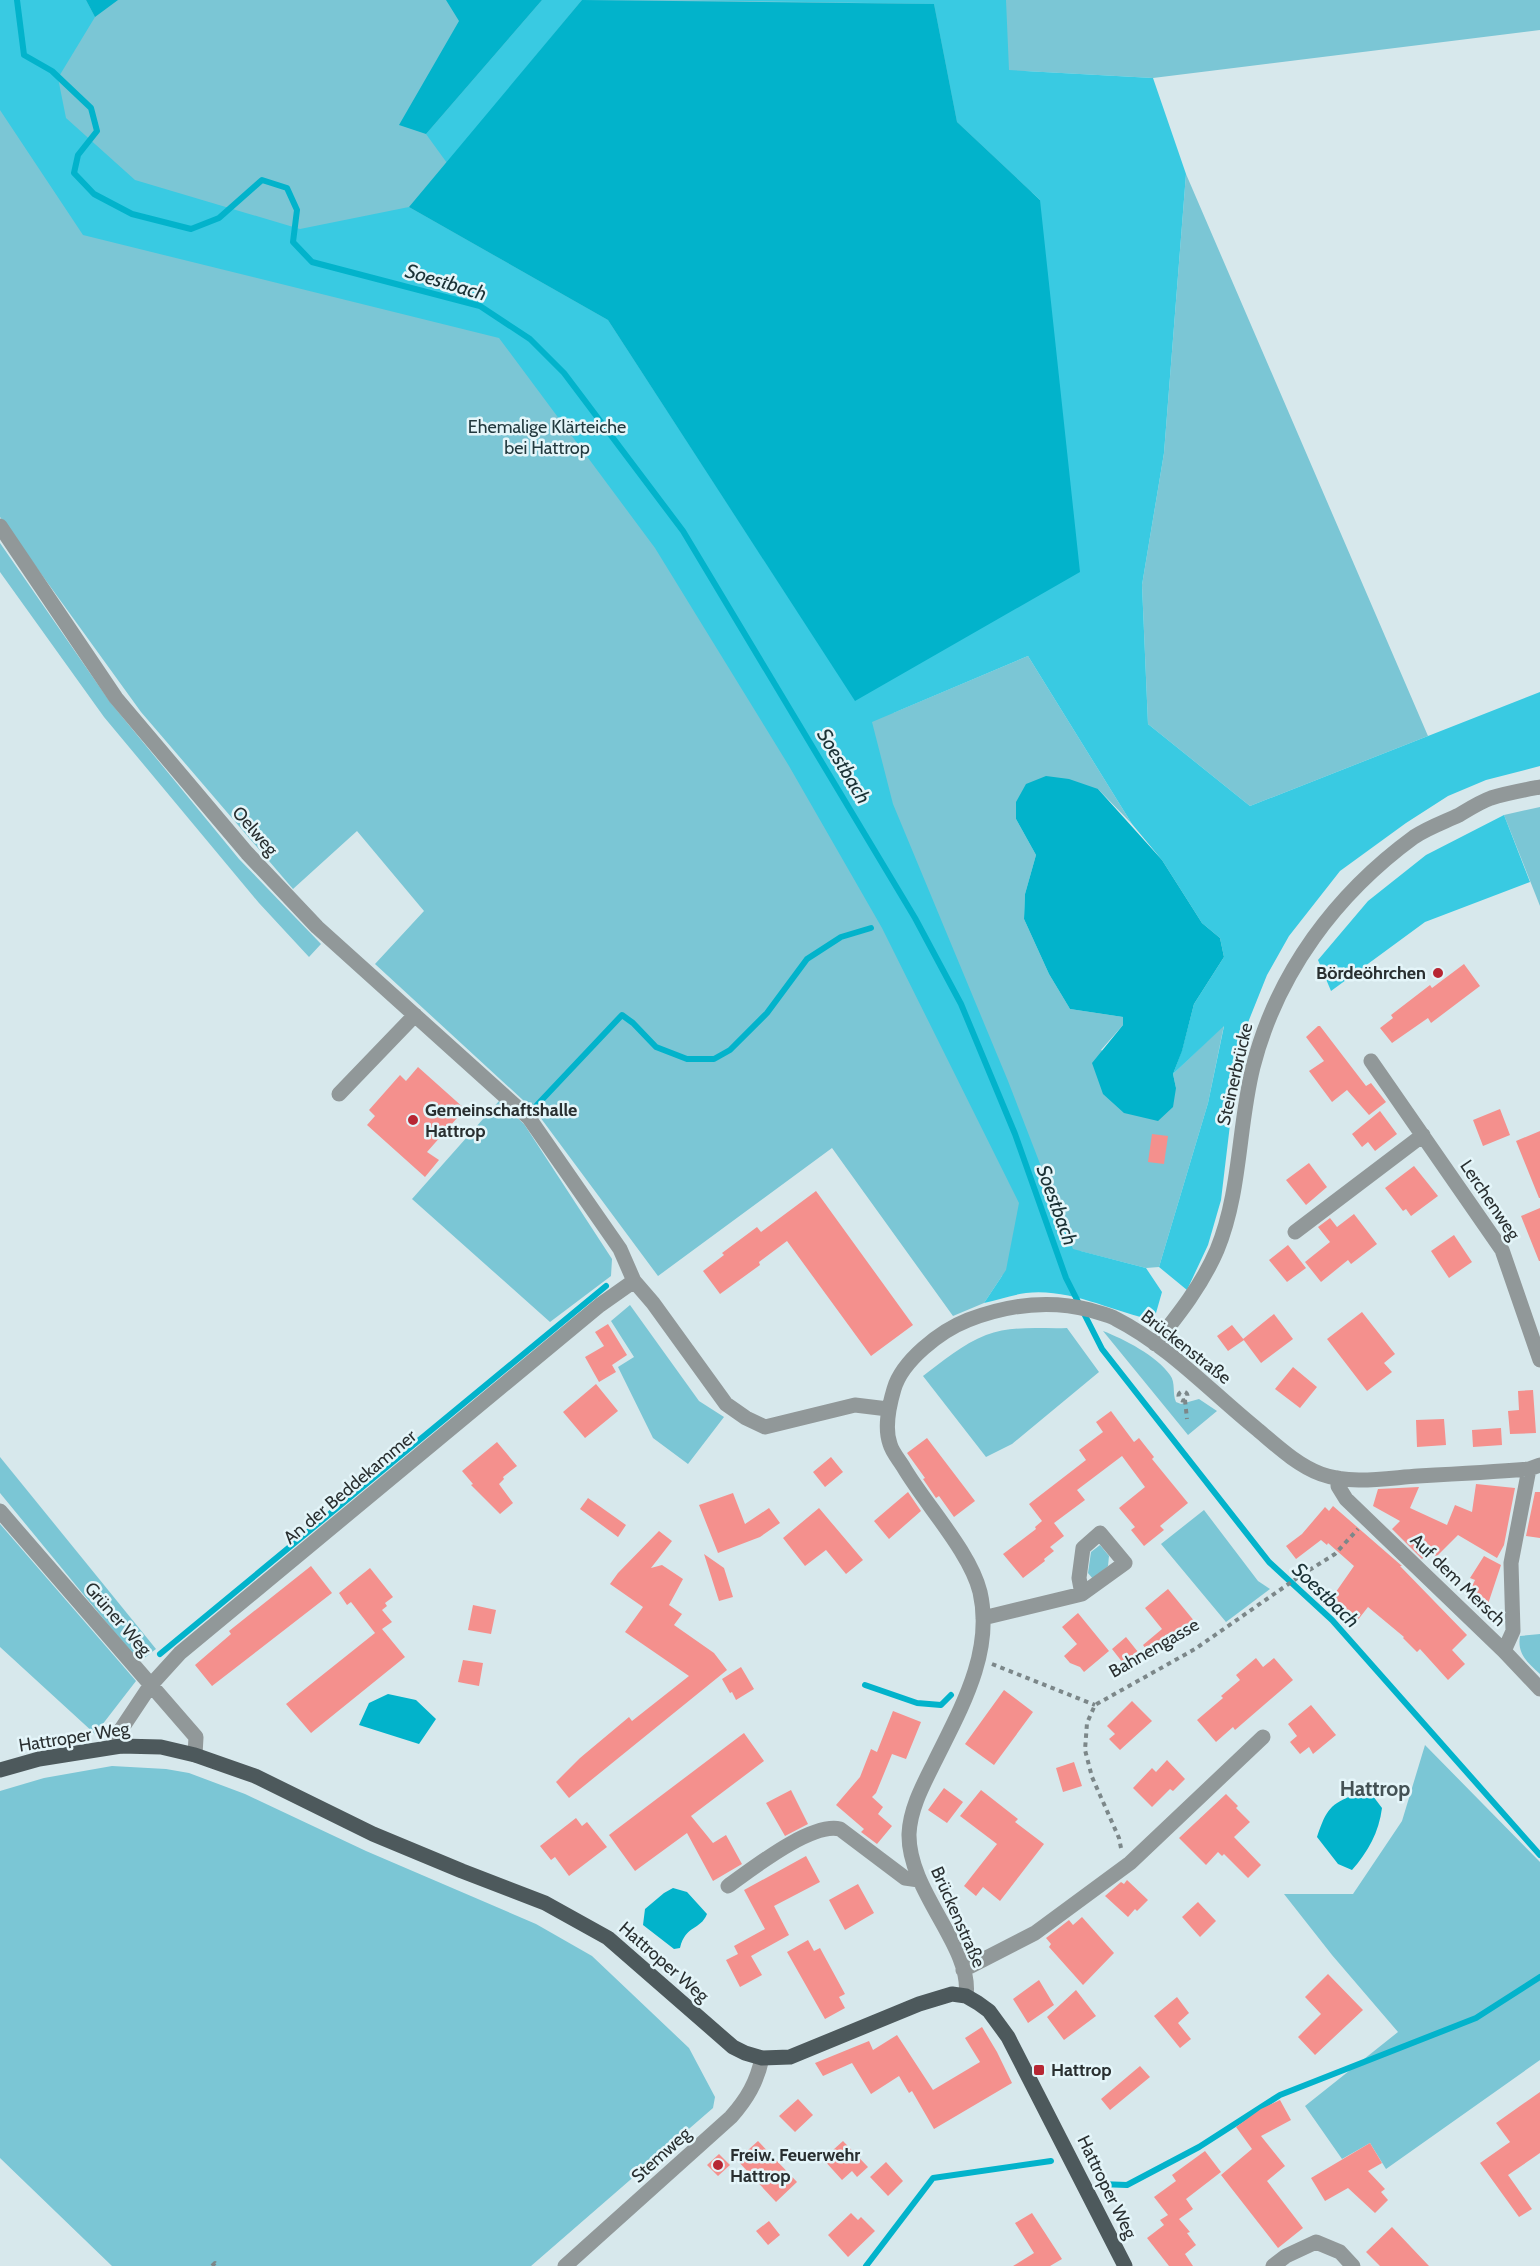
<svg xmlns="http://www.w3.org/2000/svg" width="1540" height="2266" font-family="Cabin,sans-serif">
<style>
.green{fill:#7bc6d5}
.forest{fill:#39cae2}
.water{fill:#02b3cb}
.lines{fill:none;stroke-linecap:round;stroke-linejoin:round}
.stream{stroke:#02b3cb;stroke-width:6}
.building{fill:#f4908d}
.path{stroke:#7c8789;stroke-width:4;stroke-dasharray:4.5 4.5;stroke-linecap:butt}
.minor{stroke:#919899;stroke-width:15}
.major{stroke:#4d595c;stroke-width:15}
.poi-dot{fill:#b72633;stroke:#e4f5f9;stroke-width:2}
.labels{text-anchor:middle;stroke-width:5;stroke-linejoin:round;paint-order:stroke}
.park-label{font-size:18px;fill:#22393e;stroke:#e4f5f9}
.street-label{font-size:18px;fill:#292f30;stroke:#e4f5f9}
.poi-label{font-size:18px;font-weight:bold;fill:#292f30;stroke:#e4f5f9;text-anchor:start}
.water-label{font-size:20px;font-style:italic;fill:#1a3135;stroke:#e4f5f9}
.quarter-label{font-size:21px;font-weight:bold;fill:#445255;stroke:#e4f5f9}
</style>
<rect width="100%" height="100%" fill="#d7e8ec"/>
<!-- green -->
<path class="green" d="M0,0H1001L1006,14V0H1540V30L1153,78L1024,71L1059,627L893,713L1028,656L1132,824L1098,789L1016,819L1036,855L1025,894L1024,919L1049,974L1070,1009L1123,1017V1025L1101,1050L1176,1088L1173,1074L1224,1025L1208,1103L1159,1267L1146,1268L1080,1251L1002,1276L984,1303L953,1316L832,1148L658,1276L537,1113L375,964L424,911L357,831L293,889L141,712L0,517Z
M1186,174L1428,736L1250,806L1148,724L1142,585L1164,453Z
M0,543L110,702L239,859L321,944L309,957L259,903L104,717L0,572Z
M1540,807V906L1504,815Z
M499,1101L524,1124L612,1259L611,1276L550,1322L412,1199Z
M630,1305L699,1401L724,1417L688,1464L653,1438L618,1367L634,1357L611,1321Z
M1067,1328L1099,1372L1012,1444L986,1457L923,1376C943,1361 963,1344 986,1335C1011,1325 1041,1329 1067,1328Z
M1103,1331C1124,1339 1157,1356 1170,1375C1176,1383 1172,1393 1176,1402L1181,1404L1199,1399L1217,1411L1188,1435Z
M0,1457L156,1649L139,1662L0,1493Z
M1204,1510L1258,1581L1270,1589L1226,1622L1161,1544Z
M0,1524L136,1681L95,1734L0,1647Z
M1100,1545L1109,1556L1108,1566L1093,1579L1088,1573L1091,1552Z
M1540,1634V1674C1527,1662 1517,1654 1520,1636Z
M1425,1745L1540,1862V2060L1386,2169L1370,2143L1342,2159L1305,2106L1398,2032L1332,1955L1284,1894H1353L1402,1821Z
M112,1766L166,1769L189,1773L245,1794L366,1851L536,1924L592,1956L689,2048L715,2097L713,2108L531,2266H112L0,2158V1791L44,1778Z"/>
<!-- forest -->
<path class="forest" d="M0,0H86L95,17L58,78L66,118L135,180L300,229L409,207L608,320L855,700L1040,200L957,122L934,4L689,0H1006L1009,70L1153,78L1186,174L1164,453L1142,585L1148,724L1250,806L1540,692V766L1486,780L1448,796L1406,823L1340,871L1289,936L1267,975L1249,1020L1237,1066L1221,1200L1208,1245L1187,1290L1159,1267L1208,1103L1224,1026L1173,1074L1182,1050L1194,1004L1224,957L1220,938L1202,923L1162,860L1132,824L1028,656L872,722L893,804L1008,1081L1073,1249L1146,1268L1162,1292L1154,1320C1112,1312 1071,1288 1026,1293C1012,1295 998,1300 984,1303L1006,1270L1019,1203L882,928L789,766L655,548L499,338L83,235L0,110Z
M542,0H582L447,163L426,134Z
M1504,815L1530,882L1425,922L1331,991L1318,960L1368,901L1426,855Z"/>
<!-- water -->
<path class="water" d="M86,0H118L95,17Z
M446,0H542L426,134L399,125L459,21Z
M582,0L934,4L957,122L1040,200L1080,572L855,701L608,320L409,207Z
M1046,776L1069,779L1098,789L1162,860L1202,923L1220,938L1224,957L1194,1004L1182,1051L1173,1074L1176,1088L1173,1107L1158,1121L1124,1113L1103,1094L1092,1063L1123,1025V1017L1070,1009L1049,974L1024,919L1025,894L1036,855L1016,819V802L1026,784Z
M388,1694L416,1700L436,1719L419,1744L359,1725L369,1703Z
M1351,1796H1373L1382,1808C1379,1832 1368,1852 1352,1870L1338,1864L1317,1837C1325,1814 1328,1805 1351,1796Z
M673,1888L687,1892L707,1914C700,1931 686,1924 680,1948L674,1949L643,1925L645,1909L664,1893Z"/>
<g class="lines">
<!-- stream -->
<path class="stream" d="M17,0L24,55L52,71L91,108L97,131L78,155L74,173L94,194L132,214L191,229L219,218L262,180L287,188L297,210L293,242L312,262L480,306L530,339L564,373L683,531L915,918L961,1004L1015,1134L1066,1278L1102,1349L1269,1562L1332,1620L1540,1855
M537,1105L622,1015L633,1023L656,1047L687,1059H714L730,1050L767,1013L807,959L841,937L871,928
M160,1654L606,1286
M865,1685L917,1703L941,1705L951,1695
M1100,2184L1127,2185L1199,2147L1280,2095L1476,2018L1540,1977
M866,2266L933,2178L1051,2161"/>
</g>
<!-- building -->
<path class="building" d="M1464,964L1480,986L1431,1023L1428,1018L1392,1043L1380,1028L1393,1018L1391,1015L1430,985L1432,988Z
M1318,1026H1320L1366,1086L1371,1083L1386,1102L1369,1115L1347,1090L1332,1102L1309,1071L1324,1061L1306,1037Z
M418,1067L465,1109L427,1152L439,1160L425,1177L367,1125L375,1116L369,1110L400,1075L406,1081Z
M1500,1109L1510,1135L1483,1146L1473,1120Z
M1380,1111L1397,1134L1375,1151L1368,1142L1362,1147L1352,1134Z
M1540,1131V1198H1539L1516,1141Z
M1152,1134L1168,1136L1164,1164L1148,1162Z
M1309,1163L1327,1187L1306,1205L1286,1180Z
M1414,1166L1438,1196L1411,1216L1406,1209L1403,1211L1385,1188Z
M816,1191L913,1325L871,1356L787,1241L759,1262L760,1265L720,1294L703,1271L724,1255L722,1253L757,1227L761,1232Z
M1540,1208V1261H1539L1521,1216Z
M1354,1214L1377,1244L1351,1264L1348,1260L1321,1282L1305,1262L1330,1242L1318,1227L1330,1218L1337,1227Z
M1454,1235L1472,1262L1449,1278L1431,1251Z
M1288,1245L1306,1268L1287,1282L1269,1260Z
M1362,1312L1395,1354L1384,1363L1392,1372L1367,1391L1327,1339Z
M1274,1314L1293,1339L1261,1363L1243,1339Z
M608,1324L627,1355L612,1365L616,1372L599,1382L585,1357L604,1346L595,1332Z
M1232,1325L1244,1340L1228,1351L1217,1336Z
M1293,1367L1317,1387L1300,1408L1275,1389Z
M596,1384L618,1411L585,1438L563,1412Z
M1533,1390L1536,1433L1510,1434L1508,1411L1519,1410L1518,1391Z
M1111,1411L1134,1442L1139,1438L1154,1457L1152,1459L1188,1503L1160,1526L1164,1530L1144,1546L1131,1530L1135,1527L1119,1508L1145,1487L1122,1456L1077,1490L1085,1500L1054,1523L1064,1536L1050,1547L1054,1551L1044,1559L1045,1561L1023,1578L1003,1554L1036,1529L1035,1527L1042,1521L1029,1504L1086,1460L1079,1450L1103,1432L1096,1422Z
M1444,1419L1446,1445L1417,1447L1416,1420Z
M1501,1428L1502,1445L1473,1447L1472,1430Z
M927,1438L975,1501L954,1517L939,1496L936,1498L923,1479L925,1478L907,1453Z
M497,1442L517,1466L503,1477L504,1479L499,1484L513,1503L500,1514L471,1485L473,1484L462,1471Z
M831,1457L843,1472L825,1487L813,1472Z
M1476,1484L1515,1488L1504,1545L1497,1558L1458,1535L1433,1560L1436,1552L1432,1549L1422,1559L1392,1529L1400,1521L1373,1506L1378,1489L1419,1487L1410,1508L1447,1525L1455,1505L1472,1512Z
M908,1492L921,1511L889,1539L874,1521Z
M1535,1492H1540V1538L1526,1536Z
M733,1493L745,1524L769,1508L780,1523L760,1537L718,1553L699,1505Z
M588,1498L626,1525L618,1537L580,1509Z
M1333,1506L1402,1566H1400L1467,1635L1452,1650L1465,1664L1448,1680L1420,1649L1417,1652L1403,1638L1404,1637L1368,1607L1357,1621L1331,1599L1354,1566L1328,1543L1327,1545L1321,1540L1296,1559L1286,1546L1302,1534L1325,1507L1329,1511Z
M819,1508L863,1560L846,1574L826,1550L805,1566L783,1538Z
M659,1531L672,1541L651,1568L662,1565L683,1579L669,1605L682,1614L674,1625L714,1653L727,1670L569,1798L556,1782L580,1758L629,1717L632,1721L689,1676L625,1632L643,1607L610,1584L618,1573Z
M704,1554L724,1568L733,1597L719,1601Z
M1484,1556L1501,1565L1488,1604L1468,1595L1475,1580L1470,1578Z
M311,1566L332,1593L212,1686L195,1665L231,1634L229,1631Z
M370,1568L393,1597L385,1603L387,1606L382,1610L392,1622L382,1629L405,1657L311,1733L286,1704L375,1633L351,1602L347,1605L339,1593Z
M1168,1589L1195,1622L1152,1657L1143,1645L1162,1629L1145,1608Z
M473,1605L496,1610L491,1634L468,1630Z
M1078,1613L1109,1651L1084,1672L1080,1667L1070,1663L1064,1656L1077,1644L1062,1627Z
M1126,1637L1138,1652L1123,1663L1112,1649Z
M1256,1658L1263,1667L1274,1658L1293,1680L1235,1730L1233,1727L1216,1742L1197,1720L1223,1698L1221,1696L1240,1680L1236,1675Z
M463,1660L483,1663L479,1686L458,1682Z
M741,1667L754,1689L736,1700L732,1692L730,1693L722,1679Z
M1004,1690L1033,1712L994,1765L965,1744Z
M1132,1701L1152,1721L1120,1750L1109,1739L1115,1734L1107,1726Z
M1311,1705L1336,1735L1313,1754L1309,1747L1300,1754L1290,1742L1297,1736L1288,1724Z
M893,1711L921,1722L906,1759L892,1754L876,1793L872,1797L883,1807L878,1814L892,1826L877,1844L861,1832L864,1829L836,1805L860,1777L871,1749L877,1752Z
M744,1733L764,1761L691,1816L713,1843L726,1835L742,1864L713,1881L687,1833L635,1871L609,1835Z
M1167,1760L1185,1779L1173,1791L1170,1789L1152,1807L1133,1788L1152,1768L1156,1772Z
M1074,1762L1082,1786L1063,1792L1056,1768Z
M944,1788L963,1802L947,1823L928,1810Z
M791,1790L808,1824L785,1836L766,1803Z
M981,1790L1018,1819L1015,1822L1044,1844L1000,1901L983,1887L976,1896L964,1886L997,1844L960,1816Z
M1226,1794L1238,1806L1236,1808L1250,1822L1234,1837L1261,1865L1248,1878L1224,1854L1222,1856L1218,1852L1206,1865L1179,1838Z
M576,1818L582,1826L587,1822L607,1847L569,1876L555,1857L551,1860L540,1846Z
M806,1856L820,1882L774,1906L789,1935L751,1956L762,1975L740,1987L726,1960L738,1954L734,1946L765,1929L744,1890Z
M1127,1880L1148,1900L1137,1911L1135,1909L1128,1917L1105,1896L1121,1882L1124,1884Z
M858,1884L874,1913L845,1930L829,1900Z
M1198,1902L1216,1921L1200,1937L1182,1917Z
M1082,1917L1114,1953L1083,1985L1049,1947L1051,1944L1046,1938L1069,1920L1073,1925Z
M808,1940L814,1951L820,1948L845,1994L839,1997L845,2008L825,2019L787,1952Z
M1328,1974L1363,2010L1315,2055L1298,2037L1321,2014L1305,1997Z
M1039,1980L1054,2005L1028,2023L1013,1999Z
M1076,1990L1096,2016L1064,2040L1047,2017Z
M1177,1997L1189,2013L1178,2023L1191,2039L1180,2048L1154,2016Z
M982,2027L997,2052L1012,2083L934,2129L912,2091L909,2093L899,2076L871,2094L852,2063L823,2076L815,2063L869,2041L873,2050L897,2035L933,2090L980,2062L965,2038Z
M1140,2066L1150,2077L1110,2110L1101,2099Z
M1540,2092V2153L1508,2175L1532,2209L1519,2217L1480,2163L1510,2142L1496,2123Z
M798,2099L813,2115L795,2132L779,2116Z
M1280,2100L1291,2120L1261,2136L1285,2166L1267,2181L1303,2228L1278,2248L1221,2175L1252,2149L1236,2127L1261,2109Z
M758,2141L797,2182L776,2202L737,2160Z
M843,2141L868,2167L857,2177L852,2171L842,2180L823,2159Z
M1370,2143L1382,2163L1368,2171L1385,2189L1381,2192L1388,2200L1375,2213L1348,2188L1325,2201L1311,2178Z
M1205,2151L1221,2172L1186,2199L1193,2209L1179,2219L1190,2232L1187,2233L1196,2245L1185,2254L1193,2266H1169L1147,2238L1164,2225L1160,2220L1168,2215L1154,2197L1176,2181L1172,2175Z
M719,2154L730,2165L718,2176L707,2165Z
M886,2162L903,2181L888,2196L870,2177Z
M851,2213L858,2220L861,2217L875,2231L848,2257L828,2235Z
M1032,2213L1062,2259L1050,2266H1013L1034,2253L1015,2223Z
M769,2221L780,2235L768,2245L756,2231Z
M1392,2227L1429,2266H1380L1366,2252Z"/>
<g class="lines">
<!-- path -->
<path class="path" d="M1178.5 1396a4.5 4.5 0 1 1 9 0a4.5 4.5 0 1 1-9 0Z
M1185,1400L1187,1419
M992,1664L1095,1705
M1121,1848L1119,1838L1092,1777L1085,1750L1087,1723L1095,1705L1195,1649L1300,1576L1335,1554L1358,1529
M212,2266L215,2263L217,2266"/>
<!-- minor -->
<path class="minor" d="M0,526L116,698L247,853L317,927L529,1118L620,1249L634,1281L653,1303L726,1404L746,1418L765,1427L855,1405L888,1409
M1371,1061L1502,1250L1540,1360
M339,1094L415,1015
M1295,1232L1423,1135
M1155,1344C1179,1314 1202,1285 1217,1250C1241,1192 1238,1127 1253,1067C1277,973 1336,894 1414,837C1427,828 1444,822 1459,815C1469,809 1480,802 1491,798C1507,793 1524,790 1540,787
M1338,1478V1486L1346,1499L1504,1651L1540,1689
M0,1511L196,1737L195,1755
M983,1618L1082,1594L1125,1563L1100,1533L1083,1548L1079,1578L1082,1594
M1504,1651L1513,1631L1511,1563L1529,1469
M121,1746L118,1734L150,1686L180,1653L600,1305L634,1281
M728,1886C752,1869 811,1822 840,1829L905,1878L919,1880
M963,1970L1035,1933L1130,1863L1263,1737
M966,1996C973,1947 908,1892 909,1834C910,1809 923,1785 934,1763C960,1710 994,1653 980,1592C970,1552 926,1505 904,1468C900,1461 892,1452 890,1444C884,1427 889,1406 894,1389C902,1361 940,1331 968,1320C1007,1305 1048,1299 1090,1310C1098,1313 1108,1314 1116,1319C1169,1346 1212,1393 1258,1430C1277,1446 1297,1465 1321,1474C1351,1485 1387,1478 1418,1476C1455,1474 1492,1472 1529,1469L1540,1465
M565,2266L731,2117C747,2099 757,2082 762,2058
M1273,2266L1286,2256L1316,2242L1340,2252L1353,2266"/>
<!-- major -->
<path class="major" d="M0,1770L39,1759L121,1746L161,1747L195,1755L255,1776L373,1834L462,1871L545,1903L608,1938L733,2047L745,2053L762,2058L790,2057L919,2004L952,1994L966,1996L978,2003L989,2011L1008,2037L1125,2266"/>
</g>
<!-- markers -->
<g class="poi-dot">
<circle cx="1438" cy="973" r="6"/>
<circle cx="413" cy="1120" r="6"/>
<rect x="1033" y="2064" width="12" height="12" rx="3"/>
<circle cx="718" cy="2165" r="6"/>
</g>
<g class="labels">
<!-- park labels -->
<g class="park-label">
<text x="547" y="433">Ehemalige Klärteiche<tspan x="547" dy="21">bei Hattrop</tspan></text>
</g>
<!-- street labels -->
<g class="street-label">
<text transform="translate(255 831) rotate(49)" y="6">Oelweg</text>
<text transform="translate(1235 1074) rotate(-77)" y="6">Steinerbrücke</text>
<text transform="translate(1490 1200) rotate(56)" y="6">Lerchenweg</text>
<text transform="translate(1186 1347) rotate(38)" y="6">Brückenstraße</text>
<text transform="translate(350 1487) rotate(-40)" y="6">An der Beddekammer</text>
<text transform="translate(1458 1580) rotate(44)" y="6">Auf dem Mersch</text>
<text transform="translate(118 1619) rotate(49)" y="6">Grüner Weg</text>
<text transform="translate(1154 1648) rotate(-30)" y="6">Bahnengasse</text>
<text transform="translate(74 1737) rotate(-9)" y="6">Hattroper Weg</text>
<text transform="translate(958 1917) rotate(66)" y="6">Brückenstraße</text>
<text transform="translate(664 1962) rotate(41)" y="6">Hattroper Weg</text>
<text transform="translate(661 2155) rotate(-42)" y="6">Stemweg</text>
<text transform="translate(1107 2187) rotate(64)" y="6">Hattroper Weg</text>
</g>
<!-- poi labels -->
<g class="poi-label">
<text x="1426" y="979" text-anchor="end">Bördeöhrchen</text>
<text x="425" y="1116">Gemeinschaftshalle<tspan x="425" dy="21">Hattrop</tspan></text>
<text x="1051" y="2076">Hattrop</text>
<text x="730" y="2161">Freiw. Feuerwehr<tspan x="730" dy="21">Hattrop</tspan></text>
</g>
<!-- water labels -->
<g class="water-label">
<text transform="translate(446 282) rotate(17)" y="7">Soestbach</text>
<text transform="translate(844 766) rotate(59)" y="7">Soestbach</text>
<text transform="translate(1057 1205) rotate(70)" y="7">Soestbach</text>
<text transform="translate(1326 1595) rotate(44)" y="7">Soestbach</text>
</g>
<!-- quarter labels -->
<g class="quarter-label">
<text x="1375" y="1796">Hattrop</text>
</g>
</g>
</svg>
